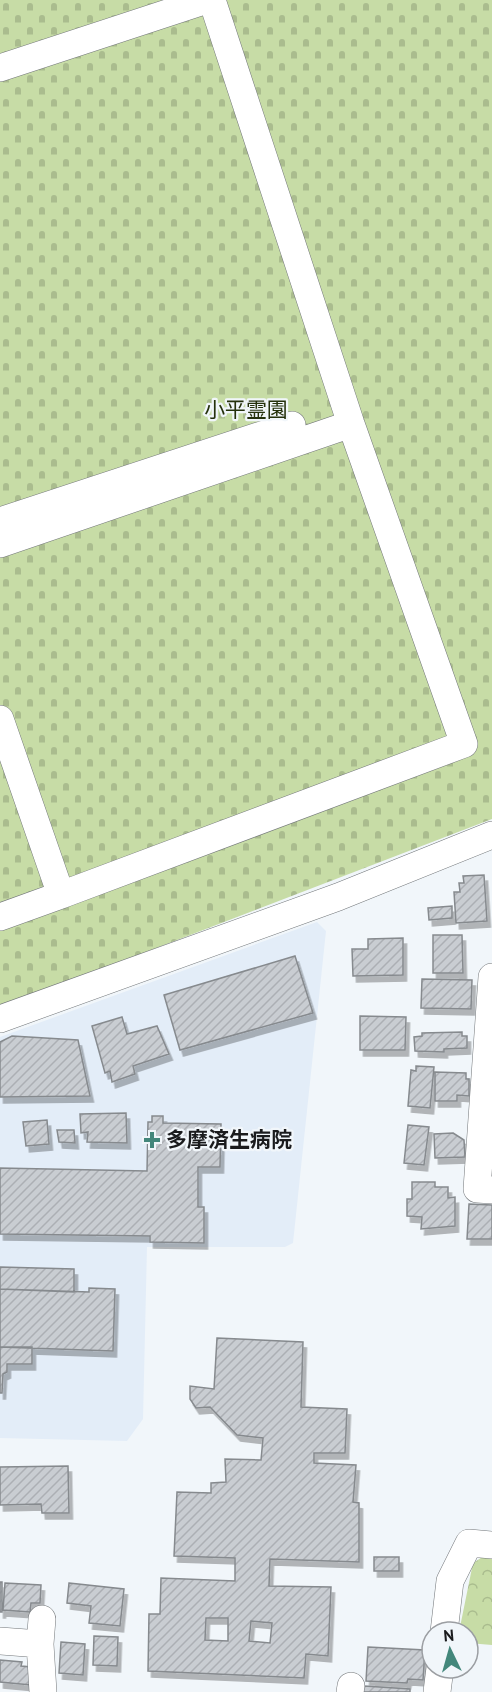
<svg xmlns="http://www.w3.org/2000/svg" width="492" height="1692" font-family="'PT Sans','Noto Sans JP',sans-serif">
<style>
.built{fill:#e3edf8}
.cemetery{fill:url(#cemetery-stones)}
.park{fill:url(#park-crowns)}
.building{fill:url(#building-hatch);stroke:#868a8e;stroke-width:1.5;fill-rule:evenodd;filter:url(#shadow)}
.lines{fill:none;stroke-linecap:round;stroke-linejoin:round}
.minor-casing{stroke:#73777a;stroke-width:28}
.minor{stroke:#fff;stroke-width:27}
.poi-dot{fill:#43877b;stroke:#f1f6fa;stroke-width:2}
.labels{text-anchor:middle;stroke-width:4.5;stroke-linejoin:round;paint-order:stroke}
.park-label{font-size:21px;fill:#25310c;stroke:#f1f6fa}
.poi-label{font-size:21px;font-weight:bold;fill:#1a1b1d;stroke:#f1f6fa;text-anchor:start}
</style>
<defs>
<pattern id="cemetery-stones" width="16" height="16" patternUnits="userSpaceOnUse" patternTransform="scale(1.5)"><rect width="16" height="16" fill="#c7dca6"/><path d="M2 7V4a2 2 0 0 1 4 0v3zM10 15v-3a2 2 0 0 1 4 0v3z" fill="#aabc8e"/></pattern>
<pattern id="park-crowns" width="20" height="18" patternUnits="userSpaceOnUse" patternTransform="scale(1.5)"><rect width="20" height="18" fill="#c7dca6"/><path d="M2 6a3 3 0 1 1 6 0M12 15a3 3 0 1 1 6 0" fill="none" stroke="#aabc8e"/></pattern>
<pattern id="building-hatch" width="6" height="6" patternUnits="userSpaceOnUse" patternTransform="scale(1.5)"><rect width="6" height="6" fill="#c9cdd2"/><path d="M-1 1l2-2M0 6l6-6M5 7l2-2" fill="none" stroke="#acafb4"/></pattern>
<filter id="shadow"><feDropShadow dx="3.5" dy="6" stdDeviation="0" flood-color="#0004"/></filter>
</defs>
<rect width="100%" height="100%" fill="#f1f6fa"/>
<!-- built -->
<path class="built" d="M317,922L326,931L293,1243L285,1247H147L143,1419L127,1441L0,1438V1037Z"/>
<!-- cemetery -->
<path class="cemetery" d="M0,0H492V819L0,1008Z"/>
<!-- park -->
<path class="park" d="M484,1556H492V1645L468,1643V1632H459L473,1563Z"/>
<!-- building -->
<path class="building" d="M484,875L487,921L456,923L454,892H460L459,883H464L463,876Z
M452,906V918L429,920L428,908Z
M433,935H462L463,973H433Z
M403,938V975L353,976L352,949H368V939Z
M295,956L313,1013L180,1050L164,995Z
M422,979L472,980L471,1009L421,1008Z
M360,1016L406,1017L405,1050H360Z
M122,1017L127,1034L157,1026L169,1054L133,1066L135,1074L112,1082L110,1071L105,1073L92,1026Z
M462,1032V1036H467V1048L444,1049V1052L415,1051L414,1037L422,1036V1033Z
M12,1036L78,1040L90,1096L0,1097V1042Z
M416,1066L434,1067L430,1108L408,1106L411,1070L416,1071Z
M435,1072L466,1073V1079H469V1096L457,1095V1101H435Z
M126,1113L127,1143L87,1142L88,1132L81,1133L80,1114Z
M152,1116H163V1123L221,1124L220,1167H198V1207H204V1243L150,1242V1236L0,1234V1168L147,1171L148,1122H152Z
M47,1120L49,1144L26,1146L23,1122Z
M408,1125L429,1127L424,1165L404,1163Z
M57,1130H74L75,1143L59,1142Z
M453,1133L464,1140L465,1157L435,1158L434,1134Z
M412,1182H435V1187H448V1198L455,1197V1226L421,1229L422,1217L407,1216V1199H412Z
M469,1204L492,1205V1239H467Z
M0,1267L74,1269V1292L0,1289Z
M89,1288L115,1289L113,1351L0,1347V1289L89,1292Z
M217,1338L303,1342L301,1407L347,1409L345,1453H314V1463L356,1465L353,1502L359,1503V1562L270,1559L269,1586L331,1587L328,1656L306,1654L304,1678L148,1671L149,1614H160L161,1578L235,1581V1558L174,1556L177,1492L211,1493V1483L226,1482L225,1459L261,1460L263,1438L237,1435L210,1407L196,1408L190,1399V1386L214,1389ZM206,1618H228V1641L205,1640ZM251,1621L272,1623L270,1643L249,1641Z
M0,1347H32V1364H7V1372L3,1374L2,1393H0Z
M68,1466L69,1513H42L41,1504L0,1505V1467Z
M374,1557H399V1571H374Z
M0,1582H2V1612H0Z
M5,1583L41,1585L40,1603H31L30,1612L3,1610Z
M69,1583L124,1589L120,1626L89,1623L91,1606L67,1603Z
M94,1636L118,1637L117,1666L93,1665Z
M61,1642L85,1644L83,1675L59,1673Z
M368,1647L425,1650L423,1680L408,1679L407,1683L366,1681Z
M0,1660L22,1662L21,1666L32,1667L31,1685L0,1682Z
M364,1686L410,1689V1692H363Z"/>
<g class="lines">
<defs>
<path id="minor" d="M0,68L207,0
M0,521L292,425
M0,544L351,424
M0,719L61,895L464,744L351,424L212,0
M0,917L61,895
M492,977L477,1189L492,1190
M0,1019L338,897L492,835
M42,1619L40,1644L43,1692
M444,1632L450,1581L469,1543L492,1545
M0,1641L40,1644
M350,1692L351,1686
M437,1692L440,1668"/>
</defs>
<!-- minor casing -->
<use href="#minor" class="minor-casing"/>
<!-- minor -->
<use href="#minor" class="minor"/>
</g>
<!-- markers -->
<path class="poi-dot" d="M149 1131h6v6h6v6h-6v6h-6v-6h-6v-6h6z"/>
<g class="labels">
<!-- park labels -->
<g class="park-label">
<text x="246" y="417">小平霊園</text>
</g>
<!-- poi labels -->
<g class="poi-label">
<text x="166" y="1147">多摩済生病院</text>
</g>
</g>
<!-- north arrow -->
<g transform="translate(450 1650) rotate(355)"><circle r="28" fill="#f1f6fa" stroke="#9b9ea2" stroke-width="1.5"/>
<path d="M0-4.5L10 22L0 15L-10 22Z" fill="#43877b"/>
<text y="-9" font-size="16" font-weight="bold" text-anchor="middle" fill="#1a1b1d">N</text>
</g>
</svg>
